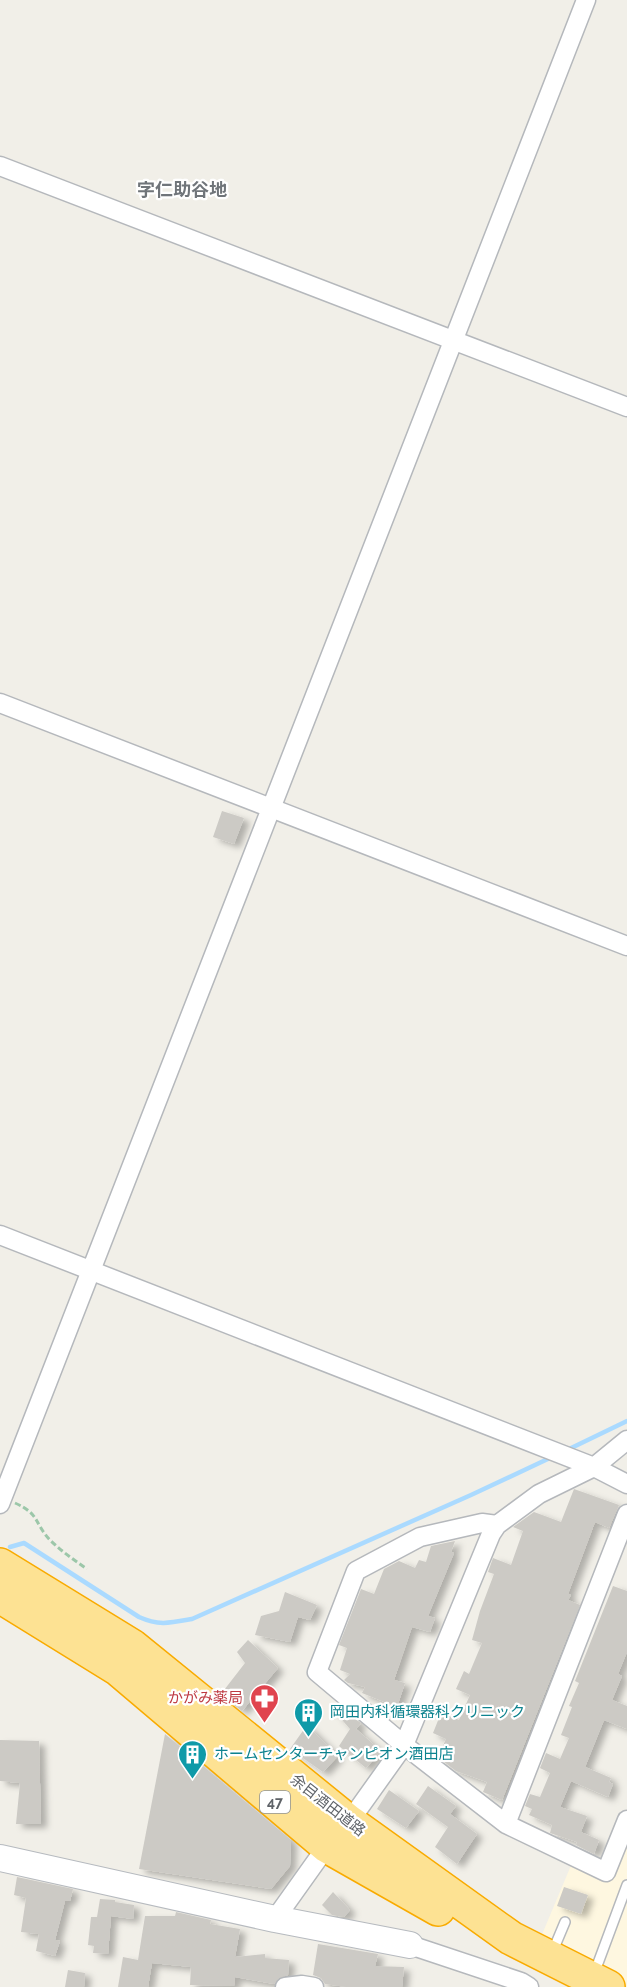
<svg xmlns="http://www.w3.org/2000/svg" width="627" height="1987" font-family="Raleway,'Noto Sans JP',sans-serif">
<style>
.commercial{fill:#fef7e0}
.lines{fill:none;stroke-linecap:round;stroke-linejoin:round}
.stream{stroke:#aadaff;stroke-width:4.5}
.building{fill:#cccac5;filter:url(#shadow)}
.lane-casing{stroke:#b5b8bc;stroke-width:12}
.street-casing{stroke:#b5b8bc;stroke-width:21}
.secondary-casing{stroke:#b6babf;stroke-width:28}
.highway-casing{stroke:#f9ab00;stroke-width:36}
.path{stroke:#9cc7a9;stroke-width:3;stroke-dasharray:6 3;stroke-linecap:butt}
.lane{stroke:#fff;stroke-width:9}
.street{stroke:#fff;stroke-width:18}
.secondary{stroke:#fff;stroke-width:26}
.highway{stroke:#fde293;stroke-width:33}
.labels{text-anchor:middle;stroke-width:4.5;stroke-linejoin:round;paint-order:stroke}
.shield{fill:#fff;stroke:#8f9295;stroke-width:1.5}
.shield-label{font-size:14px;font-weight:bold;fill:#5f6368}
.health-label{font-size:15px;fill:#be3a42;stroke:#fff;text-anchor:end}
.culture-label{font-size:15px;fill:#0d838f;stroke:#fff;text-anchor:start}
.street-label{font-size:15px;fill:#5f6368;stroke:#fff}
.quarter-label{font-size:18px;font-weight:bold;fill:#70757a;stroke:#fff}
</style>
<defs>
<filter id="shadow"><feDropShadow dx="6" dy="4" stdDeviation="3" flood-color="#0004"/></filter>
</defs>
<rect width="100%" height="100%" fill="#f1efe8"/>
<!-- commercial -->
<path class="commercial" d="M627,1832V1987H626L576,1961L538,1944L572,1863L607,1880Z"/>
<g class="lines">
<!-- stream -->
<path class="stream" d="M565,1451L627,1421
M10,1547L24,1543L139,1617C159,1626 170,1623 192,1619L471,1495L552,1457"/>
</g>
<!-- building -->
<path class="building" d="M222,811L244,818L234,844L213,837Z
M574,1489L619,1505L609,1528L595,1522L568,1594L571,1595L568,1600L580,1605L502,1800L483,1792L487,1782L456,1771L438,1757L446,1739L433,1733L441,1713L459,1720L470,1695L456,1689L464,1671L469,1674L482,1643L472,1640L480,1611L494,1574L488,1572L493,1558L511,1565L523,1531L513,1527L534,1512L561,1522Z
M455,1541L451,1552L454,1553L428,1616L435,1618L430,1632L412,1627L394,1680L405,1683L397,1707L362,1693L365,1687L348,1683L344,1680L350,1674L340,1670L347,1648L339,1645L361,1589L374,1594L384,1569L399,1561L415,1568L419,1560L426,1562L431,1546Z
M613,1586L627,1591V1652L618,1674L622,1676L612,1700L627,1706V1729L604,1720L585,1767L611,1778L609,1782L613,1784L608,1797L571,1781L560,1807L587,1816L579,1837L581,1832L599,1840L594,1854L576,1845L577,1842L550,1833L552,1825L529,1815L532,1809L525,1806L530,1794L540,1797L550,1773L540,1768L546,1753L560,1759L569,1738L561,1735L572,1707L569,1706L579,1683L575,1681Z
M285,1592L317,1605L310,1620L298,1617L290,1642L255,1635L261,1616L279,1611Z
M248,1640L278,1668L242,1711L221,1694L245,1663L237,1652Z
M332,1704L361,1723L356,1729L381,1751L366,1768L339,1746L350,1729L330,1706Z
M307,1725L338,1756L323,1772L290,1749Z
M165,1734L291,1840L290,1866L271,1889L139,1869Z
M0,1740L39,1741L41,1824H16L20,1783L0,1781Z
M428,1786L456,1806L450,1814L477,1834L457,1864L435,1847L448,1827L416,1804Z
M389,1790L419,1811L406,1828L377,1809Z
M17,1877L73,1889L70,1901H65L55,1940L60,1941L55,1956L36,1951L39,1934L21,1932L26,1898L14,1895Z
M564,1887L588,1895L581,1914L557,1906Z
M333,1892L350,1910L344,1917L332,1915L322,1905Z
M100,1899L115,1900V1902L134,1905L133,1919L111,1916L108,1954L93,1953L94,1946L88,1945L91,1917H97Z
M176,1912L211,1920L210,1924L240,1929L235,1957L265,1954V1958L289,1960L288,1975L279,1978L274,1984L235,1977L234,1986L190,1985L191,1967L152,1963L148,1987H118L123,1957L138,1960L145,1916H175Z
M318,1944L378,1954L375,1966L404,1967L402,1987H347L325,1984L321,1978L313,1975Z
M68,1970L85,1973L84,1987H65Z"/>
<g class="lines">
<defs>
<path id="lane" d="M552,1953L565,1922
M594,1974L627,1885"/>
<path id="street" d="M0,166L627,407
M0,703L627,946
M0,1235L594,1467L627,1484
M0,1504L586,0
M497,1525L482,1523L420,1537L356,1571L317,1672L404,1745L506,1824L606,1872L627,1820
M349,1822L404,1745L491,1534L497,1525L539,1494L594,1467L627,1440
M506,1824L627,1514
M275,1919L327,1846
M410,1945L521,1982L529,1987
M285,1987L302,1985L314,1987"/>
<path id="secondary" d="M0,1858L275,1919L410,1945"/>
<path id="highway" d="M0,1565L132,1646L349,1822L511,1938L608,1987
M0,1596L118,1669L327,1846L438,1909"/>
</defs>
<!-- lane casing -->
<use href="#lane" class="lane-casing"/>
<!-- street casing -->
<use href="#street" class="street-casing"/>
<!-- secondary casing -->
<use href="#secondary" class="secondary-casing"/>
<!-- highway casing -->
<use href="#highway" class="highway-casing"/>
<!-- path -->
<path class="path" d="M15,1503C40,1514 34,1523 50,1540C61,1551 74,1560 87,1569"/>
<!-- lane -->
<use href="#lane" class="lane"/>
<!-- street -->
<use href="#street" class="street"/>
<!-- secondary -->
<use href="#secondary" class="secondary"/>
<!-- highway -->
<use href="#highway" class="highway"/>
</g>
<!-- icons -->
<defs>
<symbol id="pharmacy-pin" viewBox="-11 -11 22 30"><path d="M0 17L-7.5 6A9.5 9.5 0 1 1 7.5 6Z" fill="#e0444e" stroke="#fff"/><path d="M-2-6h4v4h4v4h-4v4h-4v-4h-4v-4h4Z" fill="#fff"/></symbol>
<symbol id="building-pin" viewBox="-11 -11 22 30"><path d="M0 17L-7.5 6A9.5 9.5 0 1 1 7.5 6Z" fill="#0f9aa8" stroke="#fff"/><path d="M-4-6H4V6H1V3H-1V6H-4ZM-2.5-4.3h1.7v1.8h-1.7ZM.8-4.3h1.7v1.8H.8ZM-2.5-1h1.7V.8h-1.7ZM.8-1h1.7V.8H.8Z" fill="#fff"/></symbol>
</defs>
<g fill-rule="evenodd">
<use href="#pharmacy-pin" x="248" y="1682" width="33" height="45"/>
<use href="#building-pin" x="292" y="1696" width="33" height="45"/>
<use href="#building-pin" x="176" y="1738" width="33" height="45"/>
</g>
<g class="labels">
<!-- shield labels -->
<rect class="shield" x="260" y="1791" width="30" height="22" rx="4.5"/>
<g class="shield-label">
<text x="275" y="1807">47</text>
</g>
<!-- health labels -->
<g class="health-label">
<text x="243" y="1703">かがみ薬局</text>
</g>
<!-- culture labels -->
<g class="culture-label">
<text x="330" y="1717">岡田内科循環器科クリニック</text>
<text x="214" y="1759">ホームセンターチャンピオン酒田店</text>
</g>
<!-- street labels -->
<g class="street-label">
<text transform="translate(328 1805) rotate(38)" y="5">余目酒田道路</text>
</g>
<!-- quarter labels -->
<g class="quarter-label">
<text x="182" y="196">字仁助谷地</text>
</g>
</g>
</svg>
